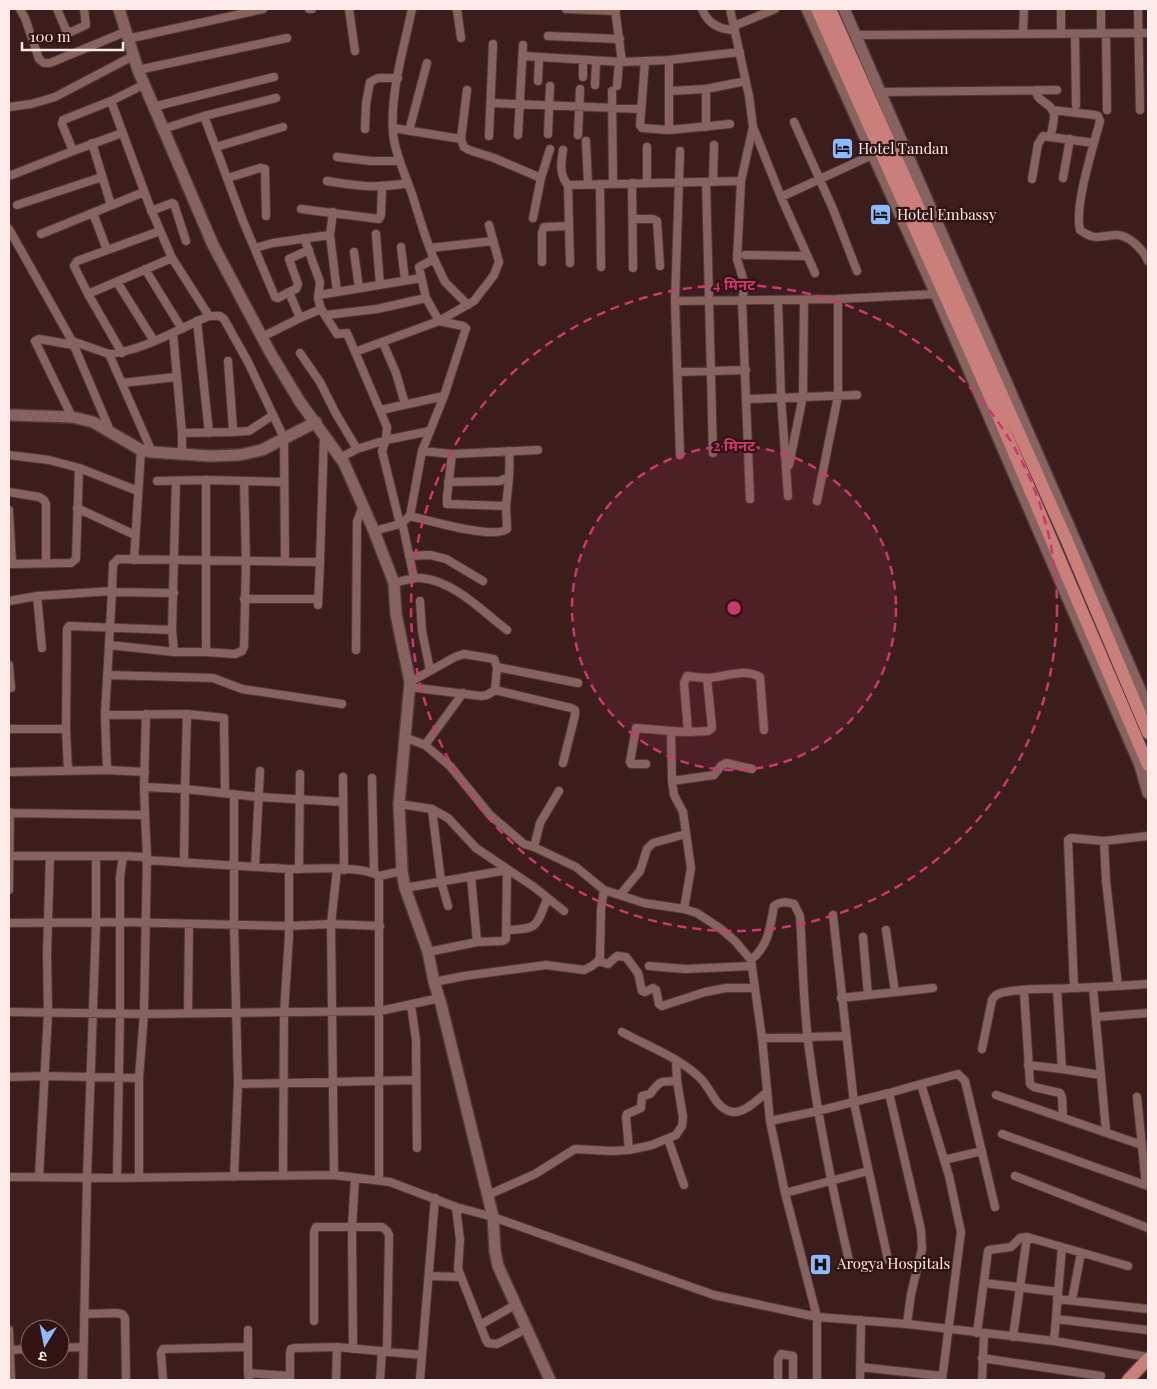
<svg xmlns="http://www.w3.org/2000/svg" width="1157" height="1389" font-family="'Playfair Display','Noto Sans Devanagari',serif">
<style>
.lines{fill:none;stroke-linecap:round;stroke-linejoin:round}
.street-casing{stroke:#513838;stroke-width:10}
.secondary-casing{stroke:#513838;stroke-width:14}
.primary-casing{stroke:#513838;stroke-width:15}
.street{stroke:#876360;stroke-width:8}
.secondary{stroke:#876360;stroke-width:11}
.primary{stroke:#cb7f7a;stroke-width:12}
.ring{fill:none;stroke:#cb3870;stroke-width:2.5;stroke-dasharray:9 6}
.labels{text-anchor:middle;stroke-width:4.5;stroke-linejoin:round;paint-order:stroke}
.poi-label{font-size:15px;fill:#fcebe9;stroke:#301312;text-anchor:start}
.centre{fill:#cb3870;stroke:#301312;stroke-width:2.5}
.ring-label{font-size:15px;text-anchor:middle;font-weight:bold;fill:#cb3870;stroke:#301312;stroke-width:4.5;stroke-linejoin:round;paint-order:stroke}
</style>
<rect width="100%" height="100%" fill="#3b1d1b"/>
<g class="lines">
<defs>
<path id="street" d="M20,9L25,18L39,59L44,63H50L125,32
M57,9L66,30L71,32L86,25L84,9
M309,9H312
M349,9L355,51
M456,9L457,10L461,38
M566,9L616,11
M615,9L622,62
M702,9C708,24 719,30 735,30
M730,9L749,96L753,127L781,197L815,273
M1101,9V34
M1138,9L1140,110
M734,26L775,9
M1023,34L1024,9
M1061,34V9
M1075,34L1076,105
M1106,34L1107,110
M856,35L1148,33
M548,36L620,39
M127,39L263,9
M523,56L622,62L669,60L740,52
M669,60V91L706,89L746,81
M645,61L640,125L642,128L669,130
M138,70L287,38
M583,77V60
M538,81L539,57
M145,84L111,101L150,207L172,258L209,316H220L224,319L248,362L284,438L285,561
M595,85L596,61
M617,86L619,62
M706,89V127
M1036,90C1036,103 1053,102 1054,115C1054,122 1052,129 1051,135
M612,91L613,184
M669,91V130L730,124
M880,92L1057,90
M491,103L641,109
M9,107L31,104L55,97L133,56
M153,107L274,77
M1052,110L1095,115L1098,116L1100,121C1093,148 1074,206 1080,230C1095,241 1099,236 1115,235C1128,234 1143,249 1148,261
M204,116L276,98
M794,122L833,209L857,271
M393,128L461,139L464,147L469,150L494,158L541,178
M163,129L204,116L243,221L275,297L278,298L289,292L300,318L321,309L337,334L347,333L387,427L386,440L382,451L400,524
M365,129L366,104L370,82L378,78H398
M409,131L427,63
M548,134L550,86
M518,135L523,45
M578,135L580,89
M489,136L493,44
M461,139L467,90
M586,141L588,184
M92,143L111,205
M216,147L283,127
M647,147V183
M563,150C561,162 559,175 568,185L570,263
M73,151L122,133
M680,151L675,301L680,455
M337,157L371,161H399
M9,176L73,151L62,124L63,120L111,101
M228,178L260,168L265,169L266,216
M1063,178L1070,139
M1032,179L1038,144L1043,136L1094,143
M327,181C357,186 377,189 408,183
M706,182L713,453
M713,182L714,145
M632,183L633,268
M600,184L601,267
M568,185L741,181
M781,197L872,155
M17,205L102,177
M301,209L379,219L381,215L382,187
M151,211L172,203L174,204L186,241
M333,212L330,235L337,292
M93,213L107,250
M533,218L541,178L550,149
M633,219H653L657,221L660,266
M9,229L72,341L111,433
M41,234L144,192
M376,234L380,285
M304,238L320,282L318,298L321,309
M401,247L405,280
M255,248L273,243L330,235
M430,248L493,241
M354,252L359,288
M745,255L807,256
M434,259L445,282L468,305
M542,262V233L544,227L569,226
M145,269L182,329
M117,282L154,341
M289,292L296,289L298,284L289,259L309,250
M88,294L172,258
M319,295L421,278
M778,300L781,397L788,496
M675,301L838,299L936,294
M326,315L377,309L426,298
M197,321L209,433
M173,333L182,433V454
M262,337L300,318
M72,341L109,354
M383,343L396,373L405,404
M355,352L439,321L474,301L494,275L499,262L489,225
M122,353L88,294L74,266L77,261L160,231
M300,353L320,382L335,412L357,449L340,458
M678,372L746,370
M122,383L176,377
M747,399L857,395
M381,410L444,396
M72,417L35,341L39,339L73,345
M231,432L249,431L273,415
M182,433L231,432L233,429L228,361
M357,449L386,440L430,431
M422,451L452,454L538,450
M152,452L109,354C145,350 176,330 209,316
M9,455L49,460L79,468L138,491
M789,465L803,396L804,300
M206,480L284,482
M157,481L206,480V652
M448,482L500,481L508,477
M9,492L39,497L44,500L46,504V563
M750,499L742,300L745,285L737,259L739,221L741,181L753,127
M817,501L838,396V299
M506,506C508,487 511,470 509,451
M77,508L135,535
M9,510L12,564
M410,516C427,520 494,540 507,529L506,506L447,504V497L452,454
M402,522L414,578
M374,531L400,524L410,516L422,451L444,396L466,328L463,326L439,321L426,298L419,267L434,259C425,238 419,216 412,194C405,174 395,154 393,133C390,93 404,47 412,9
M409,556L430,555L446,559L483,581
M134,560L141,450
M9,564L71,563L76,559L79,468
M394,583C403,581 412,577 421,578C454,581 482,611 507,630
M112,591L113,564L118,559L320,562L324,435
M112,592L174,593
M37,596L42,648
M244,599H318
M9,601L37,596L112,591L109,645
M420,601L422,631L430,670
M318,605L320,562
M356,650L357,522L363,506
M174,652L172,630L176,481
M9,665L11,688
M497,667L578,683
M107,675L213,678L242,689L342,704
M410,682L455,657L464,654L494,659L497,667L495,690L571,708L575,710V715L563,763
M409,687L481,696L487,695L495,690
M187,714L224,718L225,793
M9,729H66L68,771
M66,729L67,629L69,626L172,630
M688,732L708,731L712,728L707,678
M404,737L425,745L450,766L490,815L524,844L534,847L576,867L604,890
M425,745L463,693
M646,764H631L630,762L636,728L671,731
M107,770L145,772
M9,772L107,770L105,715
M343,777L344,870
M372,778L374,873
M672,781L714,775L721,766L726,763L752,769
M144,787L146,714
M399,804L432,809L448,818L476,848L534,887L564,911
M432,809L441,881L448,906
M9,813L145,815L144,787L185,789L187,714L105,715L109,645L174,652H206L235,654L242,651L244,647L246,562L244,481
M1104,841L1106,881L1118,986L1148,984
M534,847L540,823L559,791
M9,856H123
M146,860L289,869
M184,863L185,789L259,797L343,802
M255,867L260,771
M299,869L300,774
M471,876L477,942
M405,888L507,870L506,939L503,941L477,942L428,952
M9,890L10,812
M620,895L640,871L647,849L653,843L686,834
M684,909L691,868L683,812L674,795L672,781L671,731L688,732L684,683L687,676C694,677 701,678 708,678C724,677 745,668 760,677L764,730
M833,915L854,1103L888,1260
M9,923L120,922L289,926L331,924L380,926
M507,930C538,929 536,927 547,899
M886,930L895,992
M863,937L868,995
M751,960C769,945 770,927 774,906C781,901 786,902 794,904L800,916C803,962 803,1010 810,1056C819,1127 834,1196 850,1265
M598,961L608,964L617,956L626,957L638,973L642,991L645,992L653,988L656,990L659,1004L662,1006L705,992L726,988H755
M649,966L685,969L752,966
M434,982L464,976L546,965L584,970L592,966L598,961L600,957L601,909L604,890L644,903L684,909L697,913L721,929L735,941L751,960L762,1038L770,1121L785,1193L817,1317V1380
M1118,986L1074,988L1068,840L1071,838L1104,841L1148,836
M1093,988L1106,1131
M1024,991L1030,1084L1034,1087L1060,1093L1062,1097L1063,1117
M841,998L933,988
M411,1005L416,1040L417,1148
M9,1012L144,1014L380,1011L440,998
M188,1013L189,924
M1096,1017L1148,1013
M622,1032C649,1047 681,1058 702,1080C712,1091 717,1111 734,1112C746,1112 758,1099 767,1092
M762,1038L846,1036
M982,1049L992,1000C994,996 996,994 1001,993C1023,987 1051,990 1074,988
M1028,1065L1062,1069L1057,989
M1062,1069L1101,1075
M9,1077L44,1076L139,1078
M238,1084L416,1080
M921,1084L958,1074L965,1081L995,1207
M996,1095L1142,1145
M1137,1097L1146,1185
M770,1121L818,1111L889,1093
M1002,1134L1148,1186
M668,1139L684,1185
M629,1150L626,1117L627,1114L641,1108L642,1096L650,1094C660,1081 659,1081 677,1081
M944,1160L982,1151
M334,1175L331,924L337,869
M283,1176L284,1013L289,936V869C312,869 361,865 379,876L402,871
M1015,1176L1148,1228
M9,1177L117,1178L334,1175L390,1182L456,1207L493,1217L714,1295L817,1317L907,1324L1054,1341L1148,1357
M39,1177L48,1013L47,953L50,856
M139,1177V1078L144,1014L147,857
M234,1177L238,1084L234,925V794
M117,1178L120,1014V877L123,856L147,857L145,815
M379,1180V876
M785,1193L868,1171
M488,1195L535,1174L575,1149L612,1151L629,1150L652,1145L676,1135L682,1126L683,1117L677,1081L676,1061
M456,1207L460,1240L458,1269L486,1340L488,1343L497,1344L526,1329
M1062,1247L1128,1266
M429,1276L460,1277
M984,1283L1058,1292
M1057,1299L1148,1309
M1072,1300L1081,1253
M84,1314L116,1313L122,1314L125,1318L126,1380
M1056,1319L1147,1330
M314,1321V1232L316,1227H382L387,1231L389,1235L387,1352
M907,1324L911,1294L922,1249L921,1230L889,1093L921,1084L949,1176L961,1232L942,1380
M480,1325L515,1305
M9,1330L11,1380
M248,1330V1373
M977,1333L988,1251L989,1250L1011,1247L1020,1238L1027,1237L1062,1247L1054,1341
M1013,1337L1027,1237
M60,1348L83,1347
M353,1349L352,1227L355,1178
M10,1350L30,1349
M982,1358L1101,1376
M860,1367L942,1376
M290,1376V1353L291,1349L295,1348L337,1347L422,1355L435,1198
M83,1380L87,1178L96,924V856
M163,1380L161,1353L163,1349L248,1347
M249,1380L248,1373L290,1376V1380
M336,1380L337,1347
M380,1380L382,1351
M420,1380L422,1355
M778,1380V1359L781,1354L793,1356V1380
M860,1380L861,1320
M982,1380L984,1334"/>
<path id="secondary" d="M119,9L138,70L213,245L271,354L300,402L344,463L374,531L394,583L396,614L410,682L399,804L402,871L405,888L428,952L434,982L441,1004L493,1217L495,1251L498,1266L550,1380
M807,9L936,294L1140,765L1148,793
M844,9L1148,708
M9,415L72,417L93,422L141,450L152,452L210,456L239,455L262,450L316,422"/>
<path id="primary" d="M817,9L985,385L1148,765
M830,9L1067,541L1148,733
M1128,1380L1148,1359"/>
</defs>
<!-- street casing -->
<use href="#street" class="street-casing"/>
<!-- secondary casing -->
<use href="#secondary" class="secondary-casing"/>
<!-- primary casing -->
<use href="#primary" class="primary-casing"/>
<!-- street -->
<use href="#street" class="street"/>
<!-- secondary -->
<use href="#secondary" class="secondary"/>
<!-- primary -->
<use href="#primary" class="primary"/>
</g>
<!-- distance rings -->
<circle cx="734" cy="608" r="162" fill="#cb3870" fill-opacity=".12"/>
<g class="ring">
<circle cx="734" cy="608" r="162"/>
<circle cx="734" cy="608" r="323"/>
</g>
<!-- icons -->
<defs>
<symbol id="hotel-square" viewBox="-11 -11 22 22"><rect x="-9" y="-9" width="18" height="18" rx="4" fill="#8eb9fc" stroke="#301312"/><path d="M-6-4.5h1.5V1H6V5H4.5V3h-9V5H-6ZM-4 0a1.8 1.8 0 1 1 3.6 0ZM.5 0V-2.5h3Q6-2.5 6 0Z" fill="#111"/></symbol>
<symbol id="hospital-square" viewBox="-11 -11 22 22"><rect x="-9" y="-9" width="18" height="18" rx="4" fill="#8eb9fc" stroke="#301312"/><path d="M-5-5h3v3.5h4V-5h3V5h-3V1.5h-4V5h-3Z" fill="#111"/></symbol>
</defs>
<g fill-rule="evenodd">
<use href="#hotel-square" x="830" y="136" width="25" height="25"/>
<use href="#hotel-square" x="868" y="202" width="25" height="25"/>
<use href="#hospital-square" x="808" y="1252" width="25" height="25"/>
</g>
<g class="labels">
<!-- poi labels -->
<g class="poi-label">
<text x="858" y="154">Hotel Tandan</text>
<text x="897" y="220">Hotel Embassy</text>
<text x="837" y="1269">Arogya Hospitals</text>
</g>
</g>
<circle cx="734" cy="608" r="8" class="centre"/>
<g class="ring-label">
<text x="734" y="290">4 मिनट</text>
<text x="734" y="451">2 मिनट</text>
</g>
<!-- border -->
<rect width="1157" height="1389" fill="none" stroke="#fcebe9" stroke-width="20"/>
<!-- north arrow -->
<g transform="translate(45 1344) rotate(190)"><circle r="24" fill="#301312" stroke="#826968"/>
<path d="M0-4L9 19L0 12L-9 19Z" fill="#8eb9fc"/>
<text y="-8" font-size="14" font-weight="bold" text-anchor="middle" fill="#fcebe9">उ</text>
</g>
<!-- scale -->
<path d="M22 42v8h101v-8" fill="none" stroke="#fcebe9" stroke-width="2.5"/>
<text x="30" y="42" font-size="15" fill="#fcebe9" stroke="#301312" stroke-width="4" paint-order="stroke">100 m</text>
</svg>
